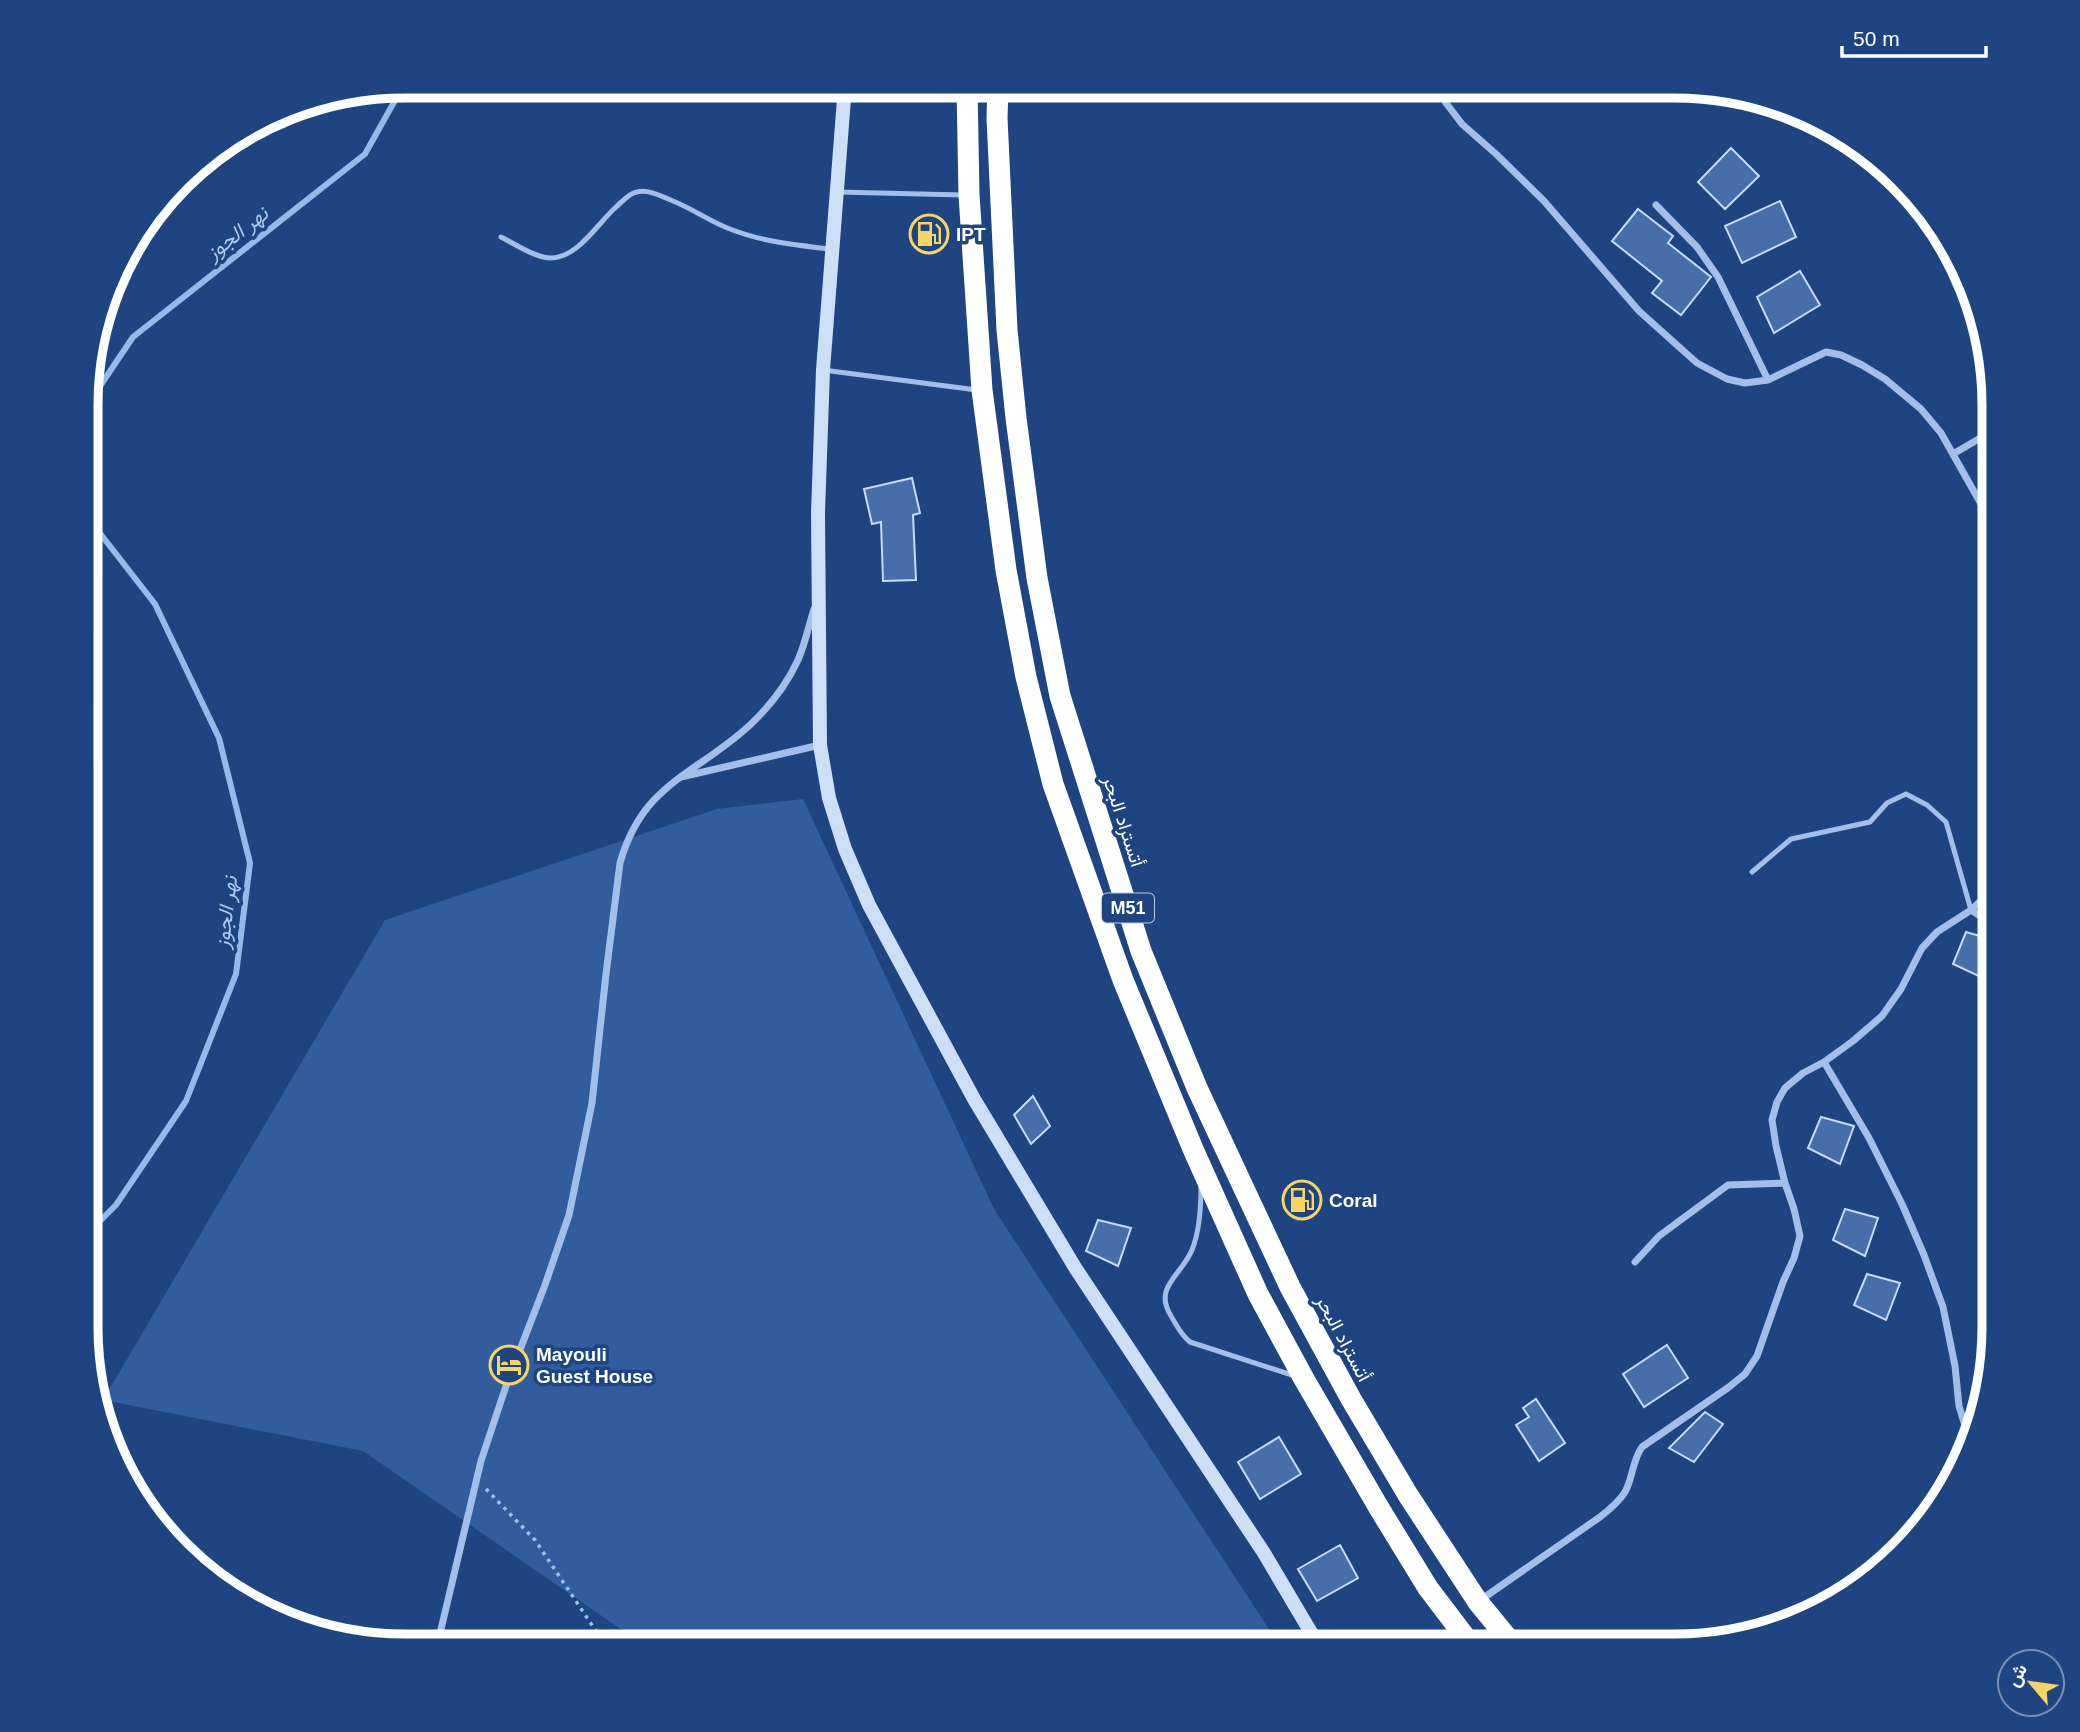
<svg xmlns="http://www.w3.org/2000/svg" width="2080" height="1732" font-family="Arial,Vazirmatn,sans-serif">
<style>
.green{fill:#315d9f}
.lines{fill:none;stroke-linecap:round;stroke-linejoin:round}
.stream{stroke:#96b9eb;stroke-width:6}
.building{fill:#466eaa;stroke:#c7daf7;stroke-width:2}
.path{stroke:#a3bfe9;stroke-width:3.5;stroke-dasharray:3.5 5;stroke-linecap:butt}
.lane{stroke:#a3bfe9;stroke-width:5}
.street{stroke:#a3bfe9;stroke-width:7}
.secondary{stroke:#cedef7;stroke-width:14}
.highway{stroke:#fff;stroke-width:21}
.labels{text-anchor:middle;stroke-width:7;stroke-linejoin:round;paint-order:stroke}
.shield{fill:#1e4481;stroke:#bcc7d9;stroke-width:2}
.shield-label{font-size:18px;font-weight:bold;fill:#fff}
.poi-label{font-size:19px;font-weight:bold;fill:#fff;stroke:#1e4481;text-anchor:start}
.street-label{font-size:19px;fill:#fff;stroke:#1e4481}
.water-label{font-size:21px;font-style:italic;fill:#aec9f1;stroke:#1e4481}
.rim{fill:none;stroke:#fff;stroke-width:9}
</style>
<rect width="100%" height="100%" fill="#1e4481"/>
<!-- green -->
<path class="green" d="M803,799L994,1209L1280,1646H637L622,1630L363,1451L103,1400L385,920L717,809Z"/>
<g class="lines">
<!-- stream -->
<path class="stream" d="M88,404L133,337L365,154L403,86
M87,1234L116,1205L186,1101L236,974L250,863L219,738L155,604L99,532L88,507"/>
</g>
<!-- building -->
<path class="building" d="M1731,148L1759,176L1725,209L1698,182Z
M1780,201L1796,237L1742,263L1725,226Z
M1638,209L1673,236L1668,243L1711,277L1681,315L1652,293L1662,281L1612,241Z
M1800,271L1820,305L1774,333L1757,297Z
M912,478L920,513L913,515L916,580L883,581L881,522L872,524L864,489Z
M1966,932L1994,940V955L1985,979L1953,964Z
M1033,1096L1050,1126L1031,1144L1014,1115Z
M1821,1117L1854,1126L1840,1164L1808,1148Z
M1845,1209L1878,1218L1865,1256L1833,1240Z
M1098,1220L1131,1228L1118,1266L1086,1251Z
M1867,1274L1900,1283L1886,1320L1854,1305Z
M1667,1345L1688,1378L1644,1407L1623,1374Z
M1536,1399L1565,1443L1539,1461L1516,1425L1529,1417L1523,1408Z
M1705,1412L1723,1424L1694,1462L1669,1448Z
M1279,1437L1301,1474L1260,1499L1238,1462Z
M1340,1545L1358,1578L1317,1601L1298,1569Z"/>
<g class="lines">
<!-- path -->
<path class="path" d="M486,1489L535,1540L606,1646"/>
<!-- lane -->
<path class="lane" d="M837,192L963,195
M501,237C515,244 534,257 550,258C578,258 597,224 616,207C622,202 629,193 637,192C649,189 663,197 673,201C693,209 711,222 730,229C763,242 796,245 829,249
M823,370L977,390
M1752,872L1791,839L1870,822L1887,803L1906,794L1927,805L1946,822L1971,910
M1201,1187C1201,1208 1200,1230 1192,1250C1181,1276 1153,1287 1171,1316C1177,1326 1181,1335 1190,1342L1295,1376"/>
<!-- street -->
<path class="street" d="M1436,86L1446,103L1462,124L1496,154L1544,201L1639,311L1697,363L1727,379L1745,383L1768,380L1826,352L1841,355L1862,365L1885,379L1921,409L1941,433L1994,527
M1656,205L1697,247L1718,277L1768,380
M1953,454L1994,430
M681,777L820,745
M1971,910L1987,895L1994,893
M1824,1062L1869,1138L1902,1204L1924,1255L1943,1307L1955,1366L1959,1406L1969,1439
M1635,1262L1659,1236L1728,1185L1785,1183
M1479,1601L1600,1517C1609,1510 1619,1502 1625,1492C1633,1478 1632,1461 1642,1447L1729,1387L1745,1374L1757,1356L1783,1282L1794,1258L1800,1236L1794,1209L1785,1183L1776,1146L1772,1120L1777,1102L1785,1088L1803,1073L1824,1062L1853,1041L1882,1016L1901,989L1922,948L1937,932L1971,910L1994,925
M437,1646L481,1461L506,1386L545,1285L569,1215L592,1103L606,974L620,863C643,782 696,775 750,725C769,707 787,684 798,660C805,644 809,625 814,609"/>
<!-- secondary -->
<path class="secondary" d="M845,86L823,370L818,513L820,745L829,798L845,849L869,905L974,1099L1076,1269L1264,1553L1319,1646"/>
<!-- highway -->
<path class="highway" d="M967,86L969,195L982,390L1006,570L1026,677L1053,784L1123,980L1193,1149L1258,1294L1304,1379L1379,1508L1428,1588L1472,1646
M998,86L997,118L1007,330L1016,418L1037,578L1060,696L1141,951L1197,1088L1290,1287L1351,1399L1408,1495L1478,1602L1514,1646"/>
</g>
<!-- icons -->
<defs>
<symbol id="fuel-ring" viewBox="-11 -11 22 22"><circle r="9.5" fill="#1e4481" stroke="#f8d461" stroke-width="1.5"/><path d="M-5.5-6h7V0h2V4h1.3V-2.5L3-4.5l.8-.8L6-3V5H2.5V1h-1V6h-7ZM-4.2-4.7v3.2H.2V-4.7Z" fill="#f8d461"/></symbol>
<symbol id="hotel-ring" viewBox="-11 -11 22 22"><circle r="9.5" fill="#1e4481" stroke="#f8d461" stroke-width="1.5"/><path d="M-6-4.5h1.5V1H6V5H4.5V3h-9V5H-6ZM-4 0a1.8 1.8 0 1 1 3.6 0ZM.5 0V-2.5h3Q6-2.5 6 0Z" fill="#f8d461"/></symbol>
</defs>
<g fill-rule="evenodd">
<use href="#fuel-ring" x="907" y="212" width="44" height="44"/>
<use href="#fuel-ring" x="1280" y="1178" width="44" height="44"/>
<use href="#hotel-ring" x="487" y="1343" width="44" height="44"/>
</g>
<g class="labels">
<!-- shield labels -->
<rect class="shield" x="1102" y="893.5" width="52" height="29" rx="5"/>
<g class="shield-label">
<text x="1128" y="914">M51</text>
</g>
<!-- poi labels -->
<g class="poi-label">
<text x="956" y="241">IPT</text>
<text x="1329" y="1207">Coral</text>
<text x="536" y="1361">Mayouli<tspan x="536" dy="22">Guest House</tspan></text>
</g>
<!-- street labels -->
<g class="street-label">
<text transform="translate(1124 821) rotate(72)" y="7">أتستراد البحر</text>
<text transform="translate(1344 1338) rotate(62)" y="7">أتستراد البحر</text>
</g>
<!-- water labels -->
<g class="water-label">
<text transform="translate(237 233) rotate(-38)" y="7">نهر الجوز</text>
<text transform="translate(226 912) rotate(-83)" y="7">نهر الجوز</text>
</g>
</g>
<!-- crop -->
<path d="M0 0H2080V1732H0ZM405 98H1675A307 307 0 0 1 1982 405V1327A307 307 0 0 1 1675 1634H405A307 307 0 0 1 98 1327V405A307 307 0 0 1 405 98Z" fill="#1e4481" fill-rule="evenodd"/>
<path class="rim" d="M405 98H1675A307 307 0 0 1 1982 405V1327A307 307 0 0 1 1675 1634H405A307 307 0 0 1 98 1327V405A307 307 0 0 1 405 98Z"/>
<!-- north arrow -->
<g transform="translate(2031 1683) rotate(299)"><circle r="33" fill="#1e4481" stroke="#788fb3" stroke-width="2"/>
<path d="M0-5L12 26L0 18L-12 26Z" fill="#f8d461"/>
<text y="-10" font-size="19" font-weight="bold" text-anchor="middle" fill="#ffffff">ش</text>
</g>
<!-- scale -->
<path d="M1842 46v10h144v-10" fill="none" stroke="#ffffff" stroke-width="3.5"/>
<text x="1853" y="46" font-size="21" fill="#ffffff" stroke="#1e4481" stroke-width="5" paint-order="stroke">50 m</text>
</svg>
